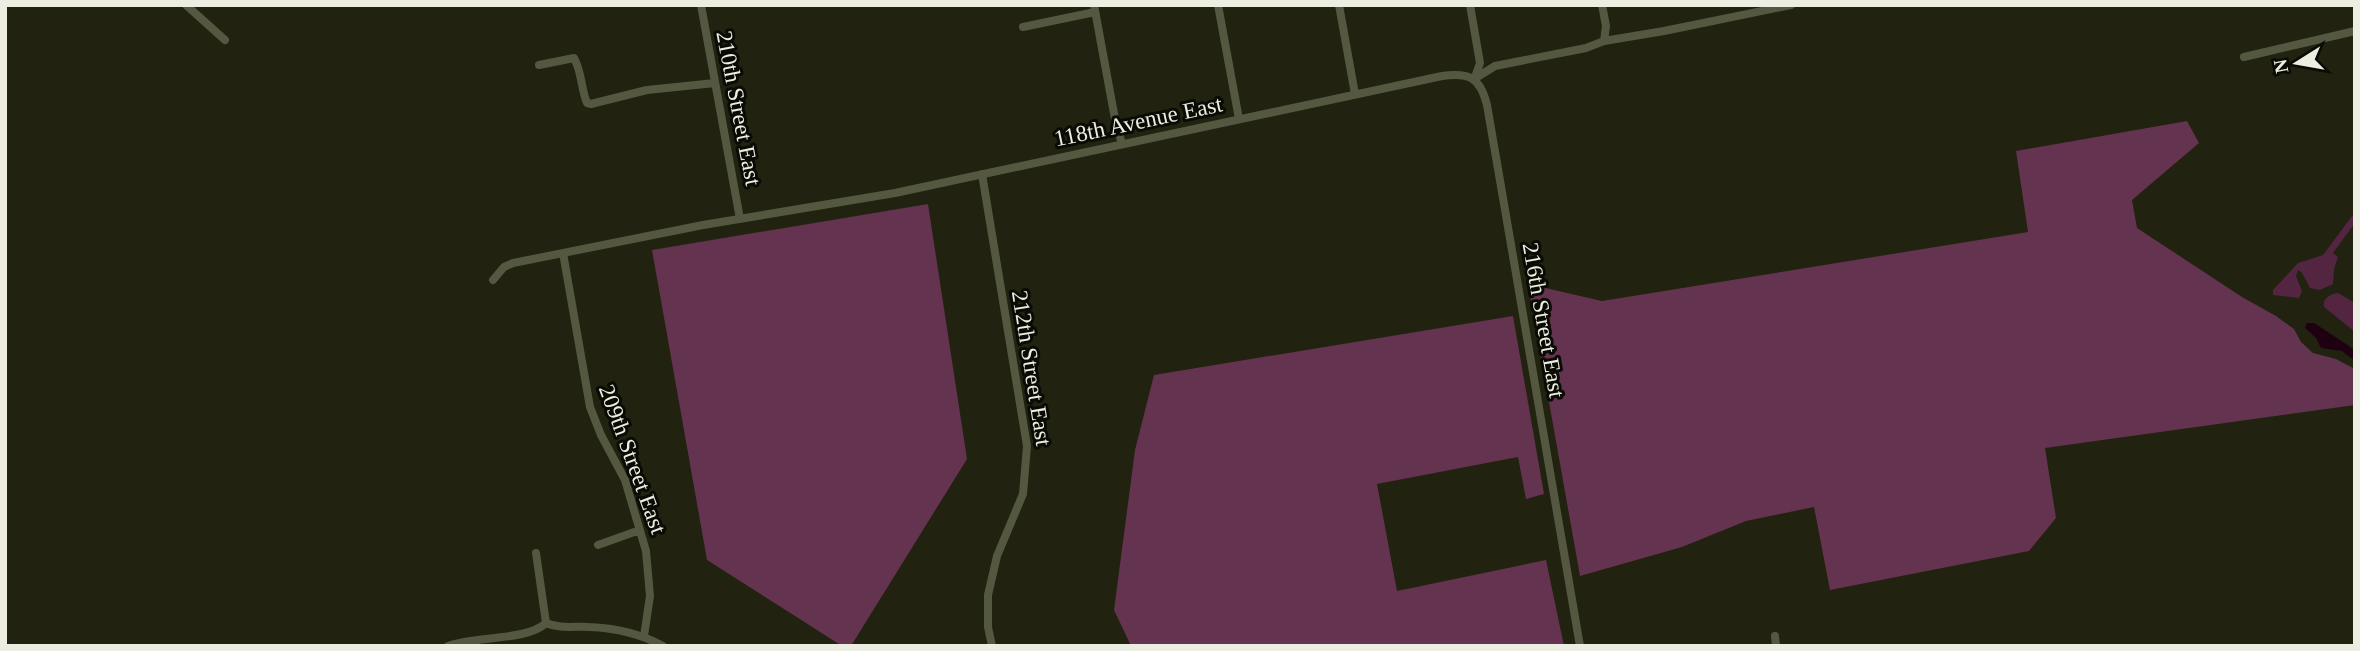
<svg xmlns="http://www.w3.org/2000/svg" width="2360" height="651" font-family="'Times New Roman',serif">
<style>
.green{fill:#532540}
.forest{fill:#64334f}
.water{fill:#1e0011}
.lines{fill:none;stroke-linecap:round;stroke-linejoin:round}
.minor{stroke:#555841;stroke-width:8}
.labels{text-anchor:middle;stroke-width:6;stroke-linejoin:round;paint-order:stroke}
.street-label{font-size:23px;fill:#edeee2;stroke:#0a0b04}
</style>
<rect width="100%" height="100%" fill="#21220f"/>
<!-- green -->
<path class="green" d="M2355,212V223L2333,253L2338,257L2334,269L2333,284L2320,290L2310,288L2302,273L2298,270L2296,276L2302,291L2299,298L2273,295V290L2298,263L2323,255Z
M2338,293L2355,303V332L2324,307C2322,299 2330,294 2338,293Z"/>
<!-- forest -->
<path class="forest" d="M2187,121L2199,143L2132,200L2137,228L2242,297L2276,316L2294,329L2301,342L2313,353L2336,359L2353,368L2355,370V405L2045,448L2056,518L2029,551L1830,590L1814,507L1746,521L1682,547L1580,576L1528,284L1602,301L2028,232L2016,151Z
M928,204L967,459L851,646H842L707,560L652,250Z
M1513,316L1544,494L1526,499L1518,457L1377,484L1397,591L1546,560L1564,646H1131L1114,610L1135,450L1154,375Z"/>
<!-- water -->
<path class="water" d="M2307,323H2314L2355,350V361L2342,351L2321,348L2316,338L2305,328Z"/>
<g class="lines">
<!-- minor -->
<path class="minor" d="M186,5L225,40
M701,5L740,219
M1094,5L1115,119L1122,144
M1218,5L1239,119
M1339,5L1355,94
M1470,5L1480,63L1475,77
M1602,5L1606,26L1604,41
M1023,27L1095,12
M2244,57L2355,31
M539,65L574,58C582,72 581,89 587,103L591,104L647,90L715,83
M1474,79L1495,66L1586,48L1604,41L1664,31L1791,5
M982,174L1027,446L1023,494L997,556L988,595V627L992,646
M563,253L590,407L601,435L625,480L646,551L650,596L644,636
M493,280L504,267L513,263L703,225L895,193L1442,76C1469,72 1480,77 1487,105L1580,646
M598,545L640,530
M536,553L546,623
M546,623C560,629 574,626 589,627C616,628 639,633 663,646
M1775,636L1776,646
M448,646C474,636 527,641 546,623"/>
</g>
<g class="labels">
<!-- street labels -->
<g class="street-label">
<text transform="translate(739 108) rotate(79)" y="8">210th Street East</text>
<text transform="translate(1138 121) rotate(-12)" y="8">118th Avenue East</text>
<text transform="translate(1544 320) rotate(80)" y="8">216th Street East</text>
<text transform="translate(1032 368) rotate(81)" y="8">212th Street East</text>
<text transform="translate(633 459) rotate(70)" y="8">209th Street East</text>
</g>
</g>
<!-- border -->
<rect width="2360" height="651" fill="none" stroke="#edeee2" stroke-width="14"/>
<!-- north arrow -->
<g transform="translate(2297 63) rotate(259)" stroke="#0a0b04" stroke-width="5" paint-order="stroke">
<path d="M0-5L12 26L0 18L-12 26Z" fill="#edeee2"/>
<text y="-10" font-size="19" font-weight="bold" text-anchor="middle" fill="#edeee2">N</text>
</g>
</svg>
